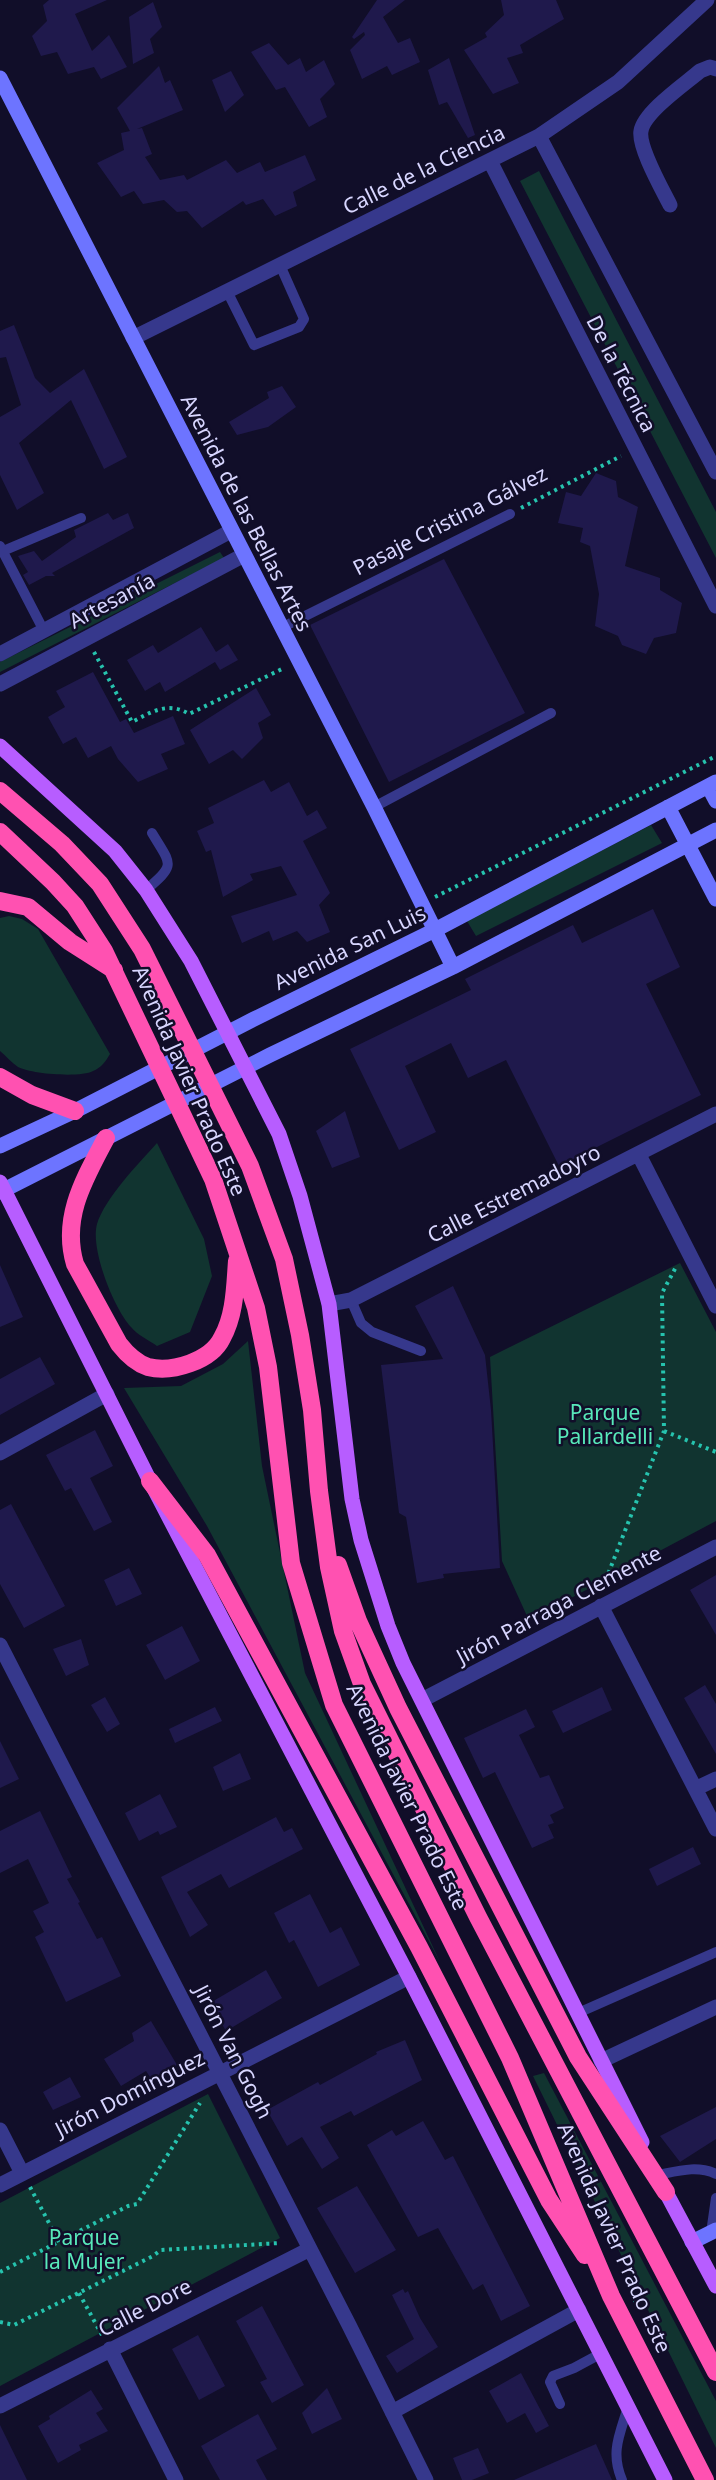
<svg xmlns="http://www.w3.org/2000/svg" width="716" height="2480" font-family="'Noto Sans',sans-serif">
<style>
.green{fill:#113430}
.building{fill:#1f194c}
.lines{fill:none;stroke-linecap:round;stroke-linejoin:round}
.path{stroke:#26c3ae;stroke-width:4;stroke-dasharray:3 4.5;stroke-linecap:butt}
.lane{stroke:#36388c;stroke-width:10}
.street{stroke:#36388c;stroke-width:15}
.secondary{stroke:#6d74ff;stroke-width:15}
.primary{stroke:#b75dff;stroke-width:15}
.highway{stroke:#ff51b1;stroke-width:18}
.labels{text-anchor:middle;stroke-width:5;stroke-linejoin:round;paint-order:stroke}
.street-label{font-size:21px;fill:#d8d6ff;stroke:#110e29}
.park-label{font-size:21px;fill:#58e9ba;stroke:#110e29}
</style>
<rect width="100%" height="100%" fill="#110e29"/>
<!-- green -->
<path class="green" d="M539,171L716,512V558L520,181Z
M220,552L224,558L0,672V662Z
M651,825L662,843L476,936L467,921Z
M9,916L22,919L38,929L110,1054C106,1061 101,1068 93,1071C80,1078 31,1074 18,1067C12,1063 6,1056 0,1051V918Z
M157,1143L204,1239L212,1276L190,1332L157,1346C149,1340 137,1335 131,1327C114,1309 90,1249 97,1224C105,1198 139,1163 157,1143Z
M680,1263L716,1332V1521L571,1598L527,1616L502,1561L490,1357Z
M248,1341L262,1466L305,1673L440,1962L207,1526L124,1388L181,1386L223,1364Z
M544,2073L716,2401V2448L533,2076Z
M208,2094L280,2238L0,2386V2203Z"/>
<!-- building -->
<path class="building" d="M49,0H107L75,14L92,51L109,35L127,67L101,79L94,67L68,74L57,52L41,56L32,36L47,21L43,5Z
M377,0H405L383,17L398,43L410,38L420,62L392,75L387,66L362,79L350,50L365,35L364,32L354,39L352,37Z
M501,0H556L564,19L520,45L523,53L507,58L519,83L493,94L464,50L487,37L485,33L504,15Z
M153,2L162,27L150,39L154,53L133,64L129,17Z
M269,43L288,65L300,58L306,72L324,60L335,84L320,99L327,117L309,127L285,87L276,90L251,52Z
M449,58L475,135L468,138L447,102L439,105L428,70Z
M159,66L165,83L170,80L183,110L137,129L142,128L152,154L145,157L160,180L184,175L187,180L226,160L237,173L260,162L265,172L305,155L316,180L293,192L297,206L275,216L263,199L246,205L243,201L202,228L187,211L177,212L164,200L143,204L134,191L121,197L97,163L124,150L121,133L130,131L117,108Z
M231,71L244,95L225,112L212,80Z
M14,325L35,378L50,393L84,369L127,457L104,469L71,400L19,443L44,493L17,510L0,475V417L21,405L6,357L0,358V331Z
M282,386L296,407L268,427L237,435L229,422L269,398L267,392Z
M596,473L616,481L618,497L638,507L625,566L660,578V590L682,603L676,633L654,638L646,654L622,645L618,636L595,626L599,594L590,546L580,542L583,528L558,523L566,492L581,496Z
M108,513L113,520L128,513L134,528L52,573L55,576H46L29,585L23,575L28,572L18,556L34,551L42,561L76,537L74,530Z
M444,559L525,713L389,782L310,625Z
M201,627L216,652L228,644L238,660L220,670L215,662L165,692L160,682L145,691L127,660L153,645L158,653Z
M93,672L120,722L126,719L134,733L173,716L185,744L161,754L168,769L138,782L118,759L111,746L88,758L76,737L63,744L48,717L65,707L56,691Z
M256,688L271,715L258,723L263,738L242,759L233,750L209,764L190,730Z
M264,780L271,792L289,782L307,816L317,810L327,828L303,841L330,893L319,905L330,932L307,942L297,931L273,941L269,931L242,943L231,916L297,895L281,866L250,874L253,880L223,897L211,850L206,852L197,831L214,823L208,808Z
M653,909L680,967L646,984L701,1095L559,1166L506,1060L468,1078L451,1043L405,1066L436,1132L399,1150L350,1049L471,990L465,979L573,925L582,943Z
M345,1111L360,1157L332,1168L316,1131Z
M0,1265L23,1317L0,1327Z
M453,1286L485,1355L491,1410L500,1568L443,1574L444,1578L417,1583L406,1517L399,1513L381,1365L443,1359L415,1306Z
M40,1357L55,1384L0,1415V1379Z
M95,1430L113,1466L90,1478L112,1522L94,1531L71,1488L65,1491L46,1455Z
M11,1504L65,1606L24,1628L0,1584V1510Z
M129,1568L142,1594L116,1606L104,1580Z
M716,1575V1635L690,1590Z
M182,1626L200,1661L165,1680L146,1645Z
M81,1639L89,1665L66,1676L53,1649Z
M705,1685L716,1704V1754L684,1698Z
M602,1687L612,1710L563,1733L552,1711Z
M105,1697L120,1724L107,1732L91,1705Z
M215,1707L222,1721L175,1743L169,1729Z
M526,1709L535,1727L519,1735L540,1778L549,1775L564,1808L550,1815L554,1823L548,1825L554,1838L532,1848L495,1772L483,1778L464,1738Z
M0,1741L19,1779L0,1788Z
M240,1753L251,1779L223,1791L213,1767Z
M160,1794L177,1827L160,1835L158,1831L139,1841L125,1813Z
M40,1811L72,1877L67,1879L80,1902L78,1903L97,1939L102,1937L121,1976L66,2002L35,1937L44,1932L33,1911L49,1903L28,1859L0,1873V1831Z
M276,1817L284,1832L292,1828L303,1849L229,1888L221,1874L187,1892L208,1925L190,1937L161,1877Z
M693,1847L701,1864L657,1886L649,1869Z
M310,1894L330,1933L341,1927L360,1965L318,1987L294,1940L289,1943L274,1913Z
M266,1970L282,1998L226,2031L210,2003Z
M151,2021L177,2065L152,2080L146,2071L121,2086L104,2059L134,2041L132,2033Z
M405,2040L422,2080L354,2116L351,2111L320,2127L339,2158L322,2169L302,2137L287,2146L267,2110L318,2082L320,2085L377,2054L376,2052Z
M70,2077L81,2097L53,2110L43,2092Z
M716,2107V2139L680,2162L660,2136Z
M423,2121L445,2160L453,2156L530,2306L501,2321L483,2284L473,2290L438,2228L418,2237L367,2145L392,2130L396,2136Z
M357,2186L396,2250L355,2273L317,2208Z
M403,2289L405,2293L408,2291L420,2318L438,2347L397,2373L386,2356L414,2339L392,2295Z
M262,2306L304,2385L272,2403L260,2382L267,2379L236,2321Z
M198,2335L225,2386L199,2400L172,2349Z
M521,2373L549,2426L536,2433L525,2413L507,2423L489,2391Z
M327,2388L342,2419L312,2434L302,2413Z
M91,2390L103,2409L96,2413L108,2431L79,2445L81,2450L58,2463L38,2426L50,2419L49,2416Z
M258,2414L277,2449L256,2460L267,2480H220L201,2446Z
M0,2425L27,2480H0Z
M596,2444L612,2480H514Z
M478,2448L489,2473L472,2480H462L453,2458Z"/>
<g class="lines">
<!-- path -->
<path class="path" d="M521,508L621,456
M94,652L132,722C151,712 168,701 189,714L284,668
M435,897L716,756
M664,1431L716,1452
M603,1587L664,1431L662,1293L676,1267
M30,2187L59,2242
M0,2272L128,2206L137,2204L200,2103
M79,2293L103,2337
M633,2301L652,2290
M0,2322L14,2325L153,2256L161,2250L280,2243"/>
<!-- lane -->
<path class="lane" d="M227,291L254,345L299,327L304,319L280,265
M0,546L44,631
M3,551L81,518
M281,628L510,514
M374,807L551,713
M146,890C176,864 172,866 152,833
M351,1300L361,1323L372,1332L421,1351
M578,2013L716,1952
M658,2175C678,2171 697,2165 716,2174
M711,2233L716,2198
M560,2404L550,2382L553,2376L574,2368L600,2354
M622,2480C610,2452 620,2434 628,2407"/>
<!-- street -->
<path class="street" d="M539,136L716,472
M490,161L716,606
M670,205C662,189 638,147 641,131C644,112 685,84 700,71L710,67L716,69
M133,338L539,136L618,82L707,0
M0,654L231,531
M0,684L244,555
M639,1155L716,1306
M329,1304L351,1300L716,1114
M0,1453L107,1394
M601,1606L716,1829
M0,1645L349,2325L426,2480
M422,1700L716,1547
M697,1788L716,1779
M601,2061L716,2007
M0,2130L22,2173
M0,2185L409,1977
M110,2349L176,2480
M0,2406L310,2249
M392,2412L579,2310"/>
<!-- secondary -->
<path class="secondary" d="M0,78L374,807L453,967
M708,786L716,801
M668,807L716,899
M0,1146L75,1111L254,1019L435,930L716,782
M0,1192L270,1055L453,967L716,830
M692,2242L716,2230"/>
<!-- primary -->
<path class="primary" d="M0,746L115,851L146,890L191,961L279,1134L300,1196L329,1304L352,1499L361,1540L388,1626L403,1663L642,2142
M0,1182L150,1481L409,1977L665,2480
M661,2183L716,2286"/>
<!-- highway -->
<path class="highway" d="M0,791L62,844L100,884L142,949L250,1166L284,1259L300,1335L312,1410L319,1491L329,1567L343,1631L362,1684L478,1917L716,2372
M0,832L53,882L75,906L104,951L213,1179L256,1308L268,1367L291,1563L334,1705L510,2058L611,2296L705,2480
M0,901L28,907L70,942L114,970
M0,1077L32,1095L75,1111
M106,1138C85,1178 61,1217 75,1264L119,1344C126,1353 136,1363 148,1367C172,1373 211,1361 222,1338C235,1315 235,1287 237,1261
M150,1481L207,1555L419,1947L549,2200L585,2255
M338,1565L358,1621L398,1708L578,2057L666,2192"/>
</g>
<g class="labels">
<!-- street labels -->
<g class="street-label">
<text transform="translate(424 170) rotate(-26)" y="7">Calle de la Ciencia</text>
<text transform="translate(621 374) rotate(63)" y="7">De la Técnica</text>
<text transform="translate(246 513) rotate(63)" y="7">Avenida de las Bellas Artes</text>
<text transform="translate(450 521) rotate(-27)" y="7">Pasaje Cristina Gálvez</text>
<text transform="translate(112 601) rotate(-28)" y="7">Artesanía</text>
<text transform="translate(350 948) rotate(-26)" y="7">Avenida San Luis</text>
<text transform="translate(189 1081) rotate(66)" y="7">Avenida Javier Prado Este</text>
<text transform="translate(514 1194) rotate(-27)" y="7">Calle Estremadoyro</text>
<text transform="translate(559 1605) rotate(-28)" y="7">Jirón Parraga Clemente</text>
<text transform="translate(407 1797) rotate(64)" y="7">Avenida Javier Prado Este</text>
<text transform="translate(233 2052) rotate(63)" y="7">Jirón Van Gogh</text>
<text transform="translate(130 2094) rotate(-27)" y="7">Jirón Domínguez</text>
<text transform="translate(614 2238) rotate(66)" y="7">Avenida Javier Prado Este</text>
<text transform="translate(145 2308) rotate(-27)" y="7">Calle Dore</text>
</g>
<!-- park labels -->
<g class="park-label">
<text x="605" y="1420">Parque<tspan x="605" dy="24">Pallardelli</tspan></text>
<text x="84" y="2245">Parque<tspan x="84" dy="24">la Mujer</tspan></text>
</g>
</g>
</svg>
